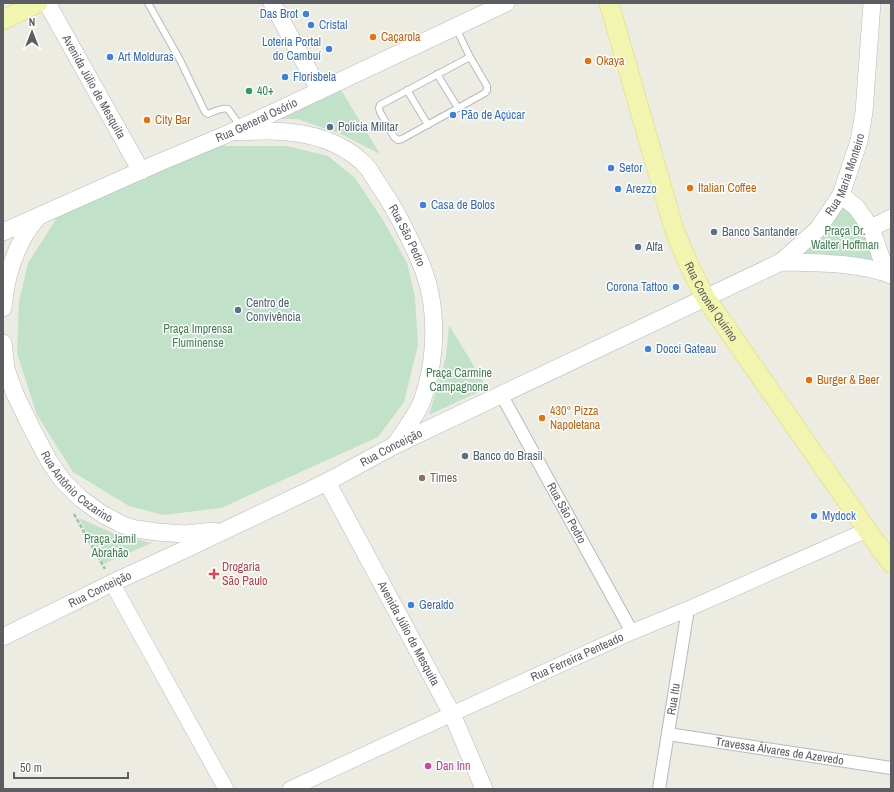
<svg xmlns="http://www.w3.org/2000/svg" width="894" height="792" font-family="'Archivo Narrow',sans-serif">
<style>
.green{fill:#c2e1c9}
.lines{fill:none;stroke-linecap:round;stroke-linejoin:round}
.service-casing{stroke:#b8b9be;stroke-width:8}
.minor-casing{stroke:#b8b9be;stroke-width:14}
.tertiary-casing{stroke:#b8b9be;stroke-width:16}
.secondary-casing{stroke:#b7b8be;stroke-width:18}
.primary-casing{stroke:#e0d868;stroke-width:20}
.path{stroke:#9cc1af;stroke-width:2.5;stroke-dasharray:4 2;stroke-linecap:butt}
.service{stroke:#fff;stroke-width:6}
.minor{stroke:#fff;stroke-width:12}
.tertiary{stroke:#fff;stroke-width:15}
.secondary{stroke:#fff;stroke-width:17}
.primary{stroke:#f1f5af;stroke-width:19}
.shop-dot{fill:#3f7fe0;stroke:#fff;stroke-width:1.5}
.food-dot{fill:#e8710a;stroke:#fff;stroke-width:1.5}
.leisure-dot{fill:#2e9e5b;stroke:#fff;stroke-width:1.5}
.service-dot{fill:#5c6f8a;stroke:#fff;stroke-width:1.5}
.education-dot{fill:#8d6e63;stroke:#fff;stroke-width:1.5}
.health-dot{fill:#e0444e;stroke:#fff;stroke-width:1.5}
.hotel-dot{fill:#d1479c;stroke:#fff;stroke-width:1.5}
.labels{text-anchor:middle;stroke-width:3;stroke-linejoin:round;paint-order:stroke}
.shop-label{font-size:12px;fill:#366cbe;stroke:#fff;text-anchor:start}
.food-label{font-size:12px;fill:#c56008;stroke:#fff;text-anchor:start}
.street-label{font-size:12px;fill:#5b5d62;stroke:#fff}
.leisure-label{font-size:12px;fill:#27864d;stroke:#fff;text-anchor:start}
.service-label{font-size:12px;fill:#4e5e75;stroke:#fff;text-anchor:start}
.park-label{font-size:12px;fill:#3e7e4f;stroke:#fff}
.education-label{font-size:12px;fill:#785e54;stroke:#fff;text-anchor:start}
.health-label{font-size:12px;fill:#be3a42;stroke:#fff;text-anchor:start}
.hotel-label{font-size:12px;fill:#b23c85;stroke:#fff;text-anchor:start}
</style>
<rect width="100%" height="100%" fill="#ecece3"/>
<!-- green -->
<path class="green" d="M341,90L380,154L341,134L297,119H267Z
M216,146H287L328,156L355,178L383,220L407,263L415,297L418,345L404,402L378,437L221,508L163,515L129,506L73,472L37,415L17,353L19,302L28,263L60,213Z
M842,206L851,212L862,230L873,260L803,254Z
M449,325L487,388L429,415L446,357Z
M79,518L117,535L152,543L103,564Z"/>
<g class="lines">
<defs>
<path id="service" d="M148,3L180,60L205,112L208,114C214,112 221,107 228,109L241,127
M456,28L470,57L487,86V90L485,93L402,139L398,140L394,137L380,112L379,108L380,105L470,57
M437,74L458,108
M407,90L428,125"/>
<g id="minor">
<path id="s1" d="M501,394L632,632"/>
<path id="s2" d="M668,734L891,768"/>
<path id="s3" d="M659,789L688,609"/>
</g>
<g id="tertiary">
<path d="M112,583L226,789"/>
<path id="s4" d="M290,789L452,714L632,632L688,609L867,530"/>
</g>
<g id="secondary">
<path id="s5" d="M47,3L141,171"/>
<path d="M272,3L320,91"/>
<path id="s6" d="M239,132C271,130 305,130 335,144C346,149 358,157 367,167C370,170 372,175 375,179C384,192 392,205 399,218C411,242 425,267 430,293C437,327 434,369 422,401C417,415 403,432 395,445"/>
<path d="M841,195L856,207L871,228L886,272"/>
<path d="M871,228L891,218"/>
<path id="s7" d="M3,232L158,163L232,132L506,3"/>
<path d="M781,262C815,263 860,262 891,275"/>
<path d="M3,308C5,285 11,261 22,240C26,232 32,224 38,217"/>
<path id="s8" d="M3,343L6,369L15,394L32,429L49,461L62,480L80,498L102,514L123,525L136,529L157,532L185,534L214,531"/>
<path id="s9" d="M327,482L452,714L484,789"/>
<path id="s10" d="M3,637L112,583L173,555L327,482L395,445L781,262L818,229L841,195L859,141L864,112L872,3"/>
</g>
<g id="primary">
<path id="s11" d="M609,3L674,229L688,263L705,297L867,530L891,563"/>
<path d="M3,20L38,3"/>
</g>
</defs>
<!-- service casing -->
<use href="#service" class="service-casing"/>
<!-- minor casing -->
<use href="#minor" class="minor-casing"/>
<!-- tertiary casing -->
<use href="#tertiary" class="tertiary-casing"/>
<!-- secondary casing -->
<use href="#secondary" class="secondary-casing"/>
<!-- primary casing -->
<use href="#primary" class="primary-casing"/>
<!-- path -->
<path class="path" d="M74,514L105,569"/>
<!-- service -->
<use href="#service" class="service"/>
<!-- minor -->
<use href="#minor" class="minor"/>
<!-- tertiary -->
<use href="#tertiary" class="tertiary"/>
<!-- secondary -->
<use href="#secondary" class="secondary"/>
<!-- primary -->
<use href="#primary" class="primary"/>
</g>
<!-- markers -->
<g class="shop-dot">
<circle cx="306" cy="14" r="4"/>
<circle cx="311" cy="25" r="4"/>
<circle cx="329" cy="49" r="4"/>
<circle cx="110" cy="57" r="4"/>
<circle cx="285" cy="77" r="4"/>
<circle cx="453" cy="115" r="4"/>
<circle cx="611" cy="168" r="4"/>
<circle cx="618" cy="189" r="4"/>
<circle cx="423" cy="205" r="4"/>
<circle cx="676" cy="287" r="4"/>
<circle cx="648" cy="349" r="4"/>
<circle cx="814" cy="516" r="4"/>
<circle cx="411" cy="605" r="4"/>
</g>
<g class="food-dot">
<circle cx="373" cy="37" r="4"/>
<circle cx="588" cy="61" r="4"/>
<circle cx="147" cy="120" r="4"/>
<circle cx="690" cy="188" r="4"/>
<circle cx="809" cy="380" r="4"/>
<circle cx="542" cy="418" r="4"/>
</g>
<circle class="leisure-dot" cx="249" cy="91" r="4"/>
<g class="service-dot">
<circle cx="330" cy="127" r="4"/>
<circle cx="714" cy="232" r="4"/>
<circle cx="638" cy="247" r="4"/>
<circle cx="238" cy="310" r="4"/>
<circle cx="465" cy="456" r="4"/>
</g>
<circle class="education-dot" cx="422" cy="478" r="4"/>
<path class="health-dot" d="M212 568h4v4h4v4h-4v4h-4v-4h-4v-4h4z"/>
<circle class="hotel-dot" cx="428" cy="766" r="4"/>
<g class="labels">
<!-- shop labels -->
<g class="shop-label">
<text x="298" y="18" text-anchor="end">Das Brot</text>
<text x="319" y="29">Cristal</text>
<text x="321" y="46" text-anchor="end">Loteria Portal<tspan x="321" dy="14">do Cambuí</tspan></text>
<text x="118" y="61">Art Molduras</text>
<text x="293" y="81">Florisbela</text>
<text x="461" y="119">Pão de Açúcar</text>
<text x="619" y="172">Setor</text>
<text x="626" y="193">Arezzo</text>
<text x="431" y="209">Casa de Bolos</text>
<text x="668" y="291" text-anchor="end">Corona Tattoo</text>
<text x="656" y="353">Docci Gateau</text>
<text x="822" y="520">Mydock</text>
<text x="419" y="609">Geraldo</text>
</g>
<!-- food labels -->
<g class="food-label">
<text x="381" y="41">Caçarola</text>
<text x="596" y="65">Okaya</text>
<text x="155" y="124">City Bar</text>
<text x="698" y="192">Italian Coffee</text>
<text x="817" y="384">Burger &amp; Beer</text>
<text x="550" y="415">430° Pizza<tspan x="550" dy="14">Napoletana</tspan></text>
</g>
<!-- street labels -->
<g class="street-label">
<text dy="4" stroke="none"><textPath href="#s5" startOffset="96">Avenida Júlio de Mesquita</textPath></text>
<text dy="4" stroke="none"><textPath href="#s7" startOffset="277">Rua General Osório</textPath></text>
<text dy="4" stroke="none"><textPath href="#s10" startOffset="975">Rua Maria Monteiro</textPath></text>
<text dy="4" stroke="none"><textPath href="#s6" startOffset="217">Rua São Pedro</textPath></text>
<text dy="4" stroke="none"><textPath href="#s11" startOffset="317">Rua Coronel Quirino</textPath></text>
<text dy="4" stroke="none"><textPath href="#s10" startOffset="432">Rua Conceição</textPath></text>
<text dy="4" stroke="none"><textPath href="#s8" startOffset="166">Rua Antônio Cezarino</textPath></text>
<text dy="4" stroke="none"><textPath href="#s1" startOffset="136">Rua São Pedro</textPath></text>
<text dy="4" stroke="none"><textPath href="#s10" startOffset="108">Rua Conceição</textPath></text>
<text dy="4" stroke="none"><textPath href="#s9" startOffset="172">Avenida Júlio de Mesquita</textPath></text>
<text dy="4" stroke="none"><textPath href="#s4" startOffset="316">Rua Ferreira Penteado</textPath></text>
<text dy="4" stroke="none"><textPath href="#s3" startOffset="91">Rua Itu</textPath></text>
<text dy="4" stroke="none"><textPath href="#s2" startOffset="113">Travessa Álvares de Azevedo</textPath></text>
</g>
<!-- leisure labels -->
<g class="leisure-label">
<text x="257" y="95">40+</text>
</g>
<!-- service labels -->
<g class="service-label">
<text x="338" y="131">Polícia Militar</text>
<text x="722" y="236">Banco Santander</text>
<text x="646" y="251">Alfa</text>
<text x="246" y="307">Centro de<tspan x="246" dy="14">Convivência</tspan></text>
<text x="473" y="460">Banco do Brasil</text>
</g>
<!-- park labels -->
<g class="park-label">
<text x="845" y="235">Praça Dr.<tspan x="845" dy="14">Walter Hoffman</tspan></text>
<text x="198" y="333">Praça Imprensa<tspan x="198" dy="14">Fluminense</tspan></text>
<text x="459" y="377">Praça Carmine<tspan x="459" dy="14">Campagnone</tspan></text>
<text x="110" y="543">Praça Jamil<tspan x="110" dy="14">Abrahão</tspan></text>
</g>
<!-- education labels -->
<g class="education-label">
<text x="430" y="482">Times</text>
</g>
<!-- health labels -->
<g class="health-label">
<text x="222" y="571">Drogaria<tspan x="222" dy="14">São Paulo</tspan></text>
</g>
<!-- hotel labels -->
<g class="hotel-label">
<text x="436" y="770">Dan Inn</text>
</g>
</g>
<!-- border -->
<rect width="894" height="792" fill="none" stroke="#5b5d62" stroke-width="8"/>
<!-- north arrow -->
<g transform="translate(32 32)" stroke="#ffffff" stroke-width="3" paint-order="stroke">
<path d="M0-3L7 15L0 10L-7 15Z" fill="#5b5d62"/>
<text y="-6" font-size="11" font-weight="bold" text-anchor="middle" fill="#5b5d62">N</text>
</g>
<!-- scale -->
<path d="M14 772v6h114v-6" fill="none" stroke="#5b5d62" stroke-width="2"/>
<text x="20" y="772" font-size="12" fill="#5b5d62" stroke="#ffffff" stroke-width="3" paint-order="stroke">50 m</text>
</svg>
